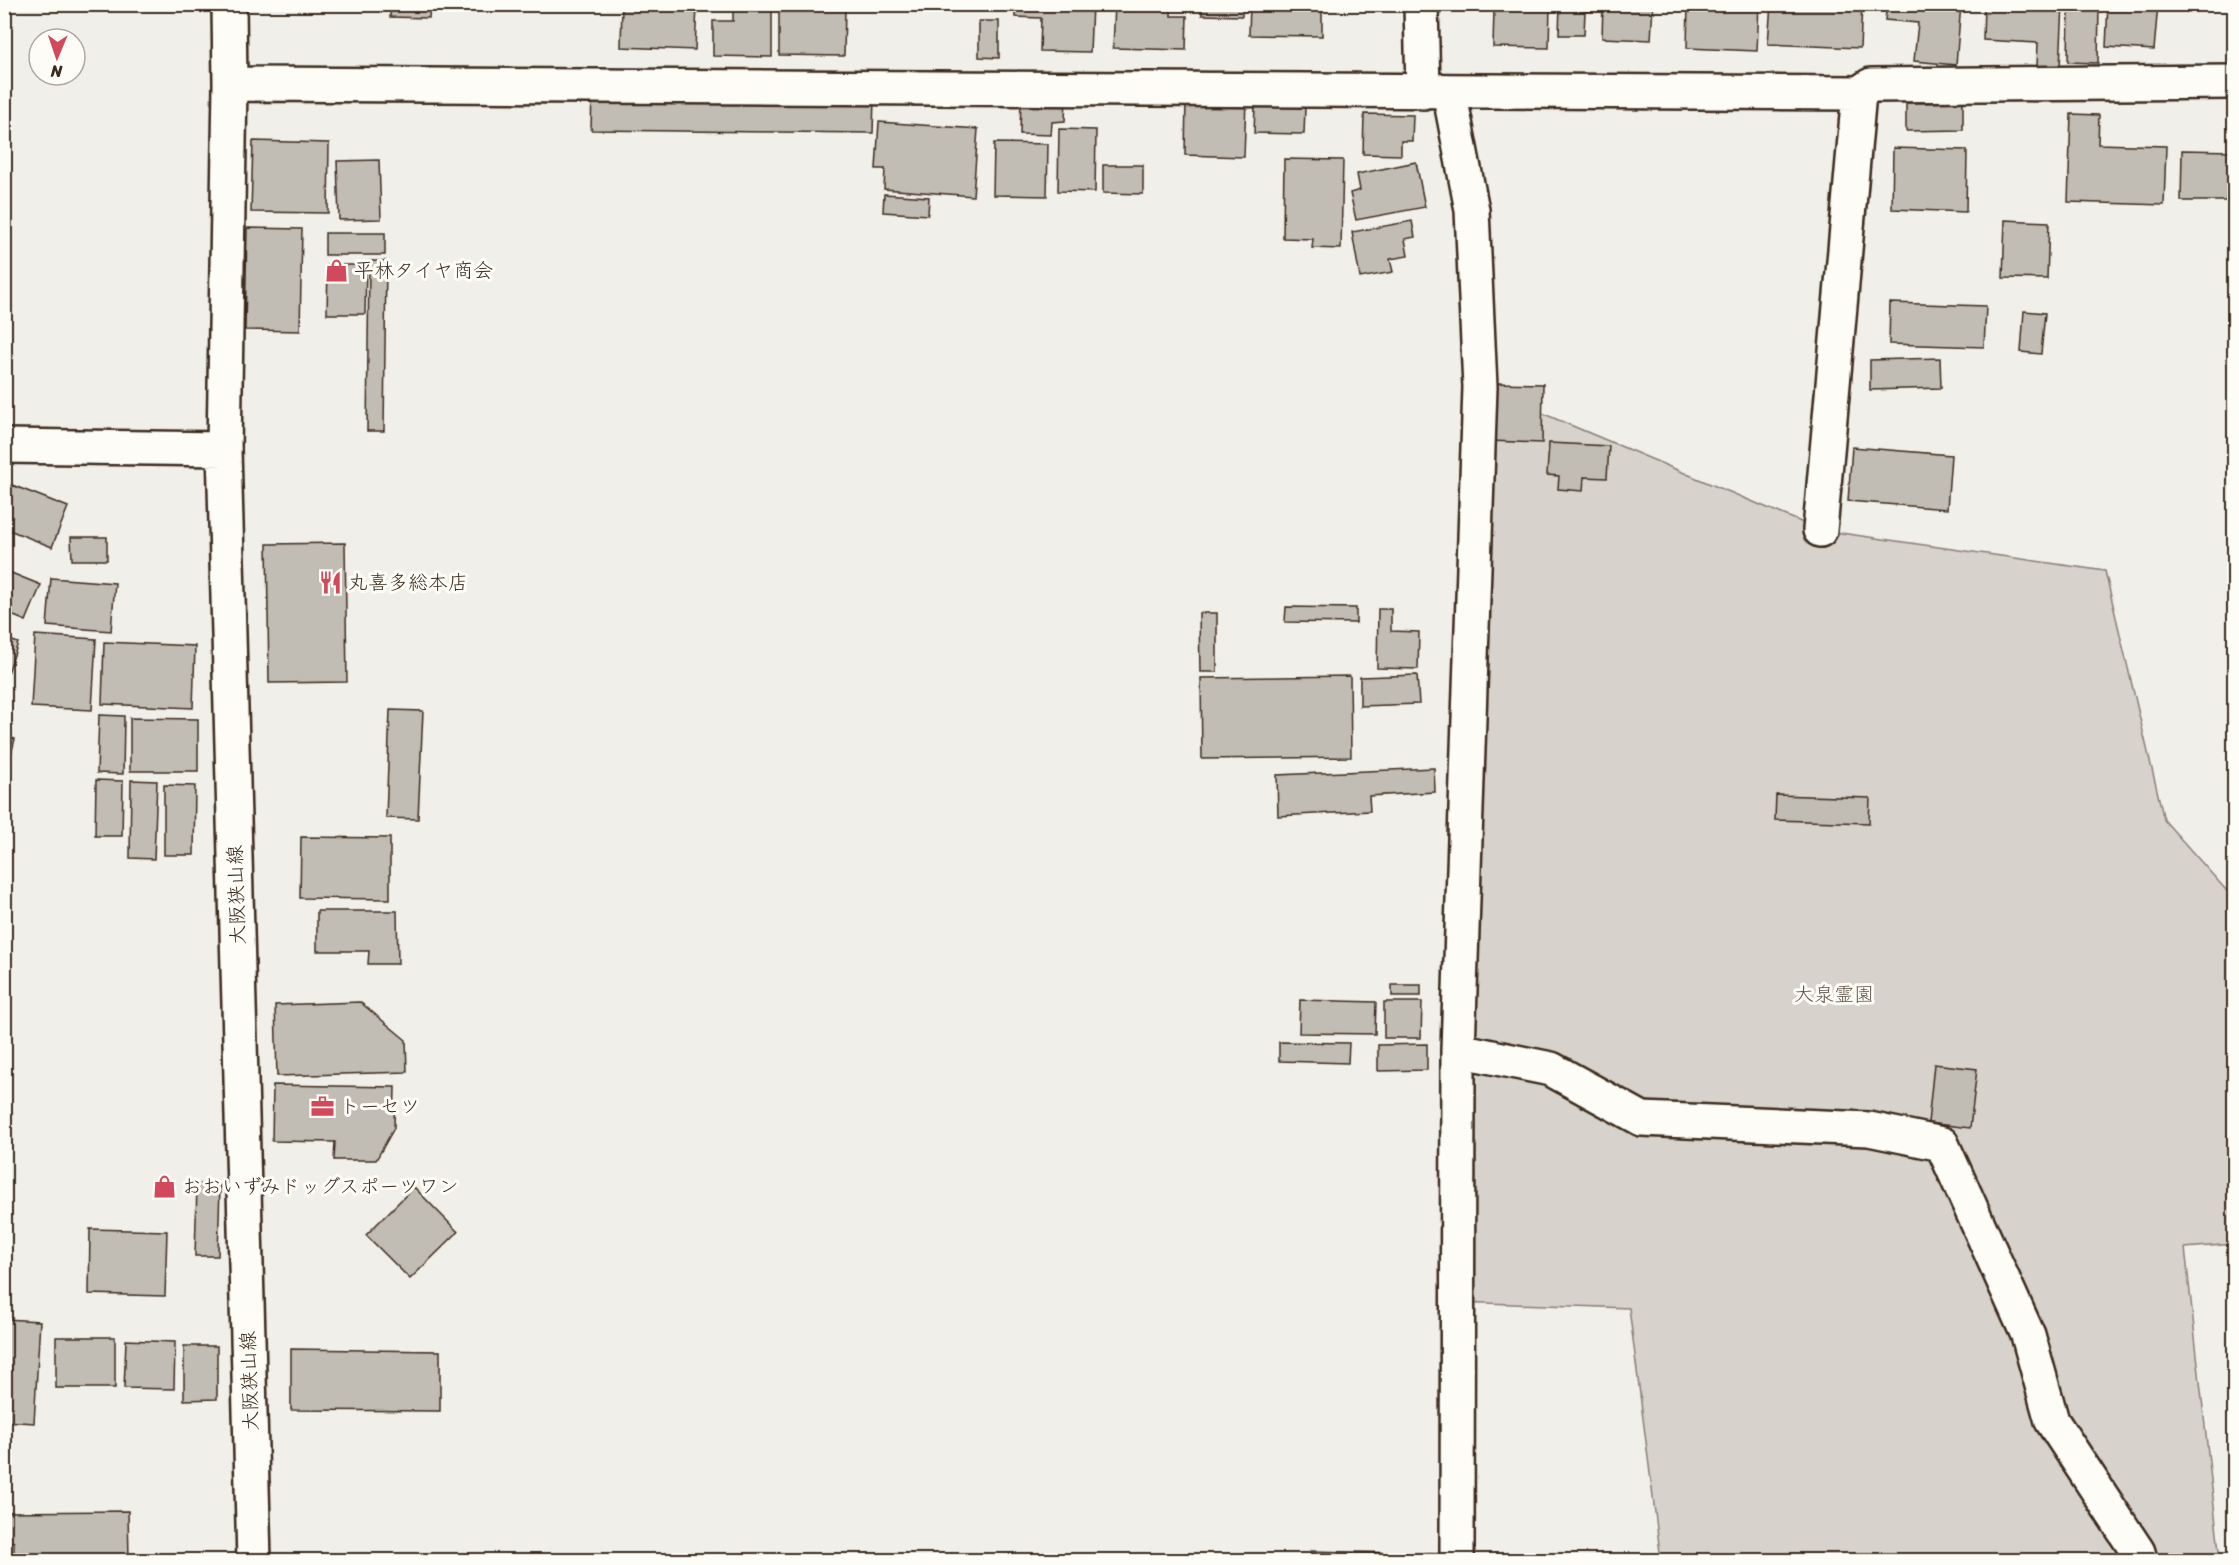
<svg xmlns="http://www.w3.org/2000/svg" width="2239" height="1565" font-family="Sriracha,'Klee One',sans-serif">
<style>
.green{fill:#d7d2cc;stroke:#897e75;stroke-width:1.5}
.building{fill:#c1bcb4;stroke:#3b2a1e;stroke-width:1.5}
.lines{fill:none;stroke-linecap:round;stroke-linejoin:round}
.minor-casing{stroke:#3b2a1e;stroke-width:38}
.major-casing{stroke:#3b2a1e;stroke-width:38}
.minor{stroke:#fdfcf7;stroke-width:33}
.major{stroke:#fdfcf7;stroke-width:33}
.labels{text-anchor:middle;stroke-width:6;stroke-linejoin:round;paint-order:stroke}
.poi-label{font-size:20px;fill:#3b2a1e;stroke:#fdfcf7;text-anchor:start}
.street-label{font-size:20px;fill:#3b2a1e;stroke:#fdfcf7}
.park-label{font-size:20px;fill:#62544a;stroke:#fdfcf7}
</style>
<rect width="100%" height="100%" fill="#f1efea"/>
<filter id="ink" filterUnits="userSpaceOnUse"><feTurbulence type="fractalNoise" baseFrequency=".0167" numOctaves="2"/><feDisplacementMap in="SourceGraphic" scale="12" xChannelSelector="R" yChannelSelector="G"/><feConvolveMatrix kernelMatrix="1 2 1 2 8 2 1 2 1" color-interpolation-filters="sRGB"/></filter>
<g filter="url(#ink)">
<!-- green -->
<path class="green" d="M1480,387L1820,530L2105,571L2164,820L2234,899V1244L2185,1248L2220,1560H1661L1629,1308L1457,1302Z"/>
<!-- building -->
<path class="building" d="M391,4H430L429,18L390,17Z
M465,4H507V11H465Z
M622,4L697,5L695,50L621,47Z
M733,4H772V57L713,56V21H733Z
M1015,4H1092L1090,52L1040,51L1041,18L1015,17Z
M1115,4H1171V16H1187L1186,50L1113,48Z
M1202,4H1242V16L1202,15Z
M1250,4H1322V36L1249,35Z
M1477,4H1550L1549,48L1493,47L1494,8H1477Z
M1560,4H1595V11H1585L1584,35H1559Z
M1603,4H1653L1651,40L1602,38Z
M1688,4H1759L1757,51L1687,48Z
M1771,4H1862L1860,48L1768,44Z
M1887,4H1961L1956,65L1914,61L1918,23L1885,20Z
M1984,4H2063L2060,67L2037,66L2038,43L1983,40Z
M2108,4H2158L2154,50L2106,47Z
M2069,5L2099,6L2098,63L2068,62Z
M779,7H845L844,56L779,55Z
M979,21H999V58L979,57Z
M592,93L874,96L873,133L591,130Z
M1021,96L1066,97L1065,121L1052,122L1051,135L1020,134Z
M1186,98L1246,100L1244,157L1185,155Z
M1963,102V130L1906,131V103Z
M1255,106L1305,108L1304,134L1254,133Z
M1364,114L1413,115L1412,141H1401V155L1363,154Z
M2071,114L2099,115L2098,144L2166,146L2164,205L2068,202Z
M879,122L978,129L973,196L884,189L885,169H876Z
M1059,129L1096,130L1095,192L1058,191Z
M253,141L329,143L328,213L251,212Z
M994,143L1048,144L1047,196L993,195Z
M1893,148L1967,150L1966,212L1892,209Z
M2182,150L2234,151V201H2181Z
M1284,159L1343,160L1341,249L1312,248L1313,239L1283,238Z
M379,160L381,219L339,220L337,161Z
M1416,162L1425,207L1356,220L1350,193L1360,190L1357,174Z
M1103,165H1143V194L1103,193Z
M884,194L929,197L928,215L883,212Z
M2005,220L2049,222L2047,279L2003,278Z
M1412,221L1415,237L1405,239L1408,256L1390,259L1393,272L1360,278L1352,232Z
M247,228L302,229L300,331L245,330Z
M325,233H385V255H325Z
M369,261H386L384,431H367Z
M328,265H366L365,314H327Z
M1890,303L1986,306L1984,347L1889,344Z
M2024,311L2045,313L2041,354L2021,352Z
M1940,358L1941,388L1870,390V360Z
M1493,383L1543,384L1542,443L1491,441Z
M1549,443L1609,446L1607,478L1584,477L1583,491L1558,489L1559,476L1547,475Z
M1852,447L1951,455L1947,509L1848,501Z
M12,485L68,507L52,547L4,528V504Z
M71,537H107V560H72Z
M345,543L347,682L269,683L267,544Z
M4,570L41,585L26,621L4,612Z
M51,578L115,583L111,631L47,626Z
M1286,607L1356,608V623L1285,622Z
M1378,609H1391V631L1419,632L1418,669L1377,668Z
M1199,613H1217V672H1200Z
M35,635L96,639L92,710L31,707Z
M4,638L18,643L4,685Z
M104,642L195,646L193,708L102,704Z
M1417,675L1419,704L1360,706V677Z
M1350,676L1351,757L1202,759L1201,678Z
M390,710L423,711L418,819L386,818Z
M99,715L124,716L123,774L97,773Z
M130,718L198,719V771H130Z
M4,736L15,739L4,781Z
M1434,768L1435,792L1369,796L1370,811L1278,816L1277,775Z
M96,780L123,781L122,836H95Z
M131,780L157,781L154,859L130,858Z
M164,785L195,786L194,855H164Z
M1776,795L1870,798L1869,823L1775,820Z
M301,837L390,838V899L300,898Z
M317,911H397L398,964H368L369,951H317Z
M1392,985H1421V996H1392Z
M1300,1000L1376,1002L1375,1034L1299,1033Z
M360,1002L406,1040L407,1072L277,1076L275,1005Z
M1384,1002H1422L1421,1038H1384Z
M1279,1042L1349,1043L1348,1063L1279,1061Z
M1427,1044V1070L1378,1071V1045Z
M1934,1064L1977,1069L1970,1128L1928,1123Z
M273,1085L395,1087L394,1128L376,1160H334L335,1142L272,1141Z
M197,1184L220,1185L218,1256H195Z
M414,1187L458,1232L410,1279L366,1235Z
M90,1229L167,1231L165,1296L89,1294Z
M4,1319L40,1321L34,1423L4,1421Z
M56,1337H115V1388H56Z
M126,1340L175,1342L174,1389L124,1388Z
M184,1346H217V1399L184,1400Z
M291,1349L440,1351V1411L291,1410Z
M4,1444L11,1445L6,1479H4Z
M128,1511L129,1560H14V1542H4V1512Z
M1310,1551L1437,1554V1560H1310Z
M1136,1556L1164,1560H1135Z"/>
<g class="lines">
<defs>
<path id="minor" d="M1421,4L1423,92
M230,84L1859,93L1871,85L2234,82
M1449,91L1472,210L1480,387L1458,1050L1457,1560
M224,449L230,84L229,4
M1820,530L1859,93
M1458,1050L1551,1069L1642,1119L1869,1129L1942,1144L2028,1335L2052,1421L2138,1552L2140,1560"/>
<path id="major" d="M4,446L224,449L254,1560"/>
</defs>
<!-- minor casing -->
<use href="#minor" class="minor-casing"/>
<!-- major casing -->
<use href="#major" class="major-casing"/>
<!-- minor -->
<use href="#minor" class="minor"/>
<!-- major -->
<use href="#major" class="major"/>
</g>
</g>
<!-- icons -->
<defs>
<symbol id="shop-bare" viewBox="-9 -9 18 18"><path d="M-5-2.5h2.3a2.7 3.5 0 0 1 5.4 0H5L5.5 6h-11ZM-1.5-2.5h3a1.5 2.3 0 0 0-3 0Z" fill="#d1495b" stroke="#fdfcf7" stroke-width="2.5" paint-order="stroke"/></symbol>
<symbol id="restaurant-bare" viewBox="-9 -9 18 18"><path d="M-5-6h1v4h1v-4h1v4h1v-4h1v5L-1.5 .5V6h-2V.5L-5-1ZM5-6V6H3V1.5H1.5Q1.5-4 5-6Z" fill="#d1495b" stroke="#fdfcf7" stroke-width="2.5" paint-order="stroke"/></symbol>
<symbol id="office-bare" viewBox="-9 -9 18 18"><path d="M-6-3h4V-5.5h4V-3h4V5H-6ZM-1-4.5V-3h2v-1.5ZM-6 0V1H6V0Z" fill="#d1495b" stroke="#fdfcf7" stroke-width="2.5" paint-order="stroke"/></symbol>
</defs>
<g fill-rule="evenodd">
<use href="#shop-bare" x="320" y="254" width="33" height="33"/>
<use href="#restaurant-bare" x="314" y="566" width="33" height="33"/>
<use href="#office-bare" x="306" y="1090" width="33" height="33"/>
<use href="#shop-bare" x="148" y="1170" width="33" height="33"/>
</g>
<g class="labels">
<!-- poi labels -->
<g class="poi-label">
<text x="354" y="277">平林タイヤ商会</text>
<text x="348" y="589">丸喜多総本店</text>
<text x="340" y="1113">トーセツ</text>
<text x="182" y="1193">おおいずみドッグスポーツワン</text>
</g>
<!-- street labels -->
<g class="street-label">
<text transform="translate(236 895) rotate(-92)" y="7">大阪狭山線</text>
<text transform="translate(249 1381) rotate(-92)" y="7">大阪狭山線</text>
</g>
<!-- park labels -->
<g class="park-label">
<text x="1834" y="1001">大泉霊園</text>
</g>
</g>
<!-- margin -->
<rect width="2239" height="1565" fill="none" stroke="#fdfcf7" stroke-width="24"/>
<rect x="12" y="12" width="2215" height="1541" fill="none" stroke="#3b2a1e" stroke-width="2" filter="url(#ink)"/>
<!-- north arrow -->
<g transform="translate(57 57) rotate(182)"><circle r="28" fill="#fdfcf7" stroke="#afa8a0" stroke-width="1.5"/>
<path d="M0-4.5L10 22L0 15L-10 22Z" fill="#d1495b"/>
<text y="-9" font-size="16" font-weight="bold" text-anchor="middle" fill="#3b2a1e">N</text>
</g>
</svg>
